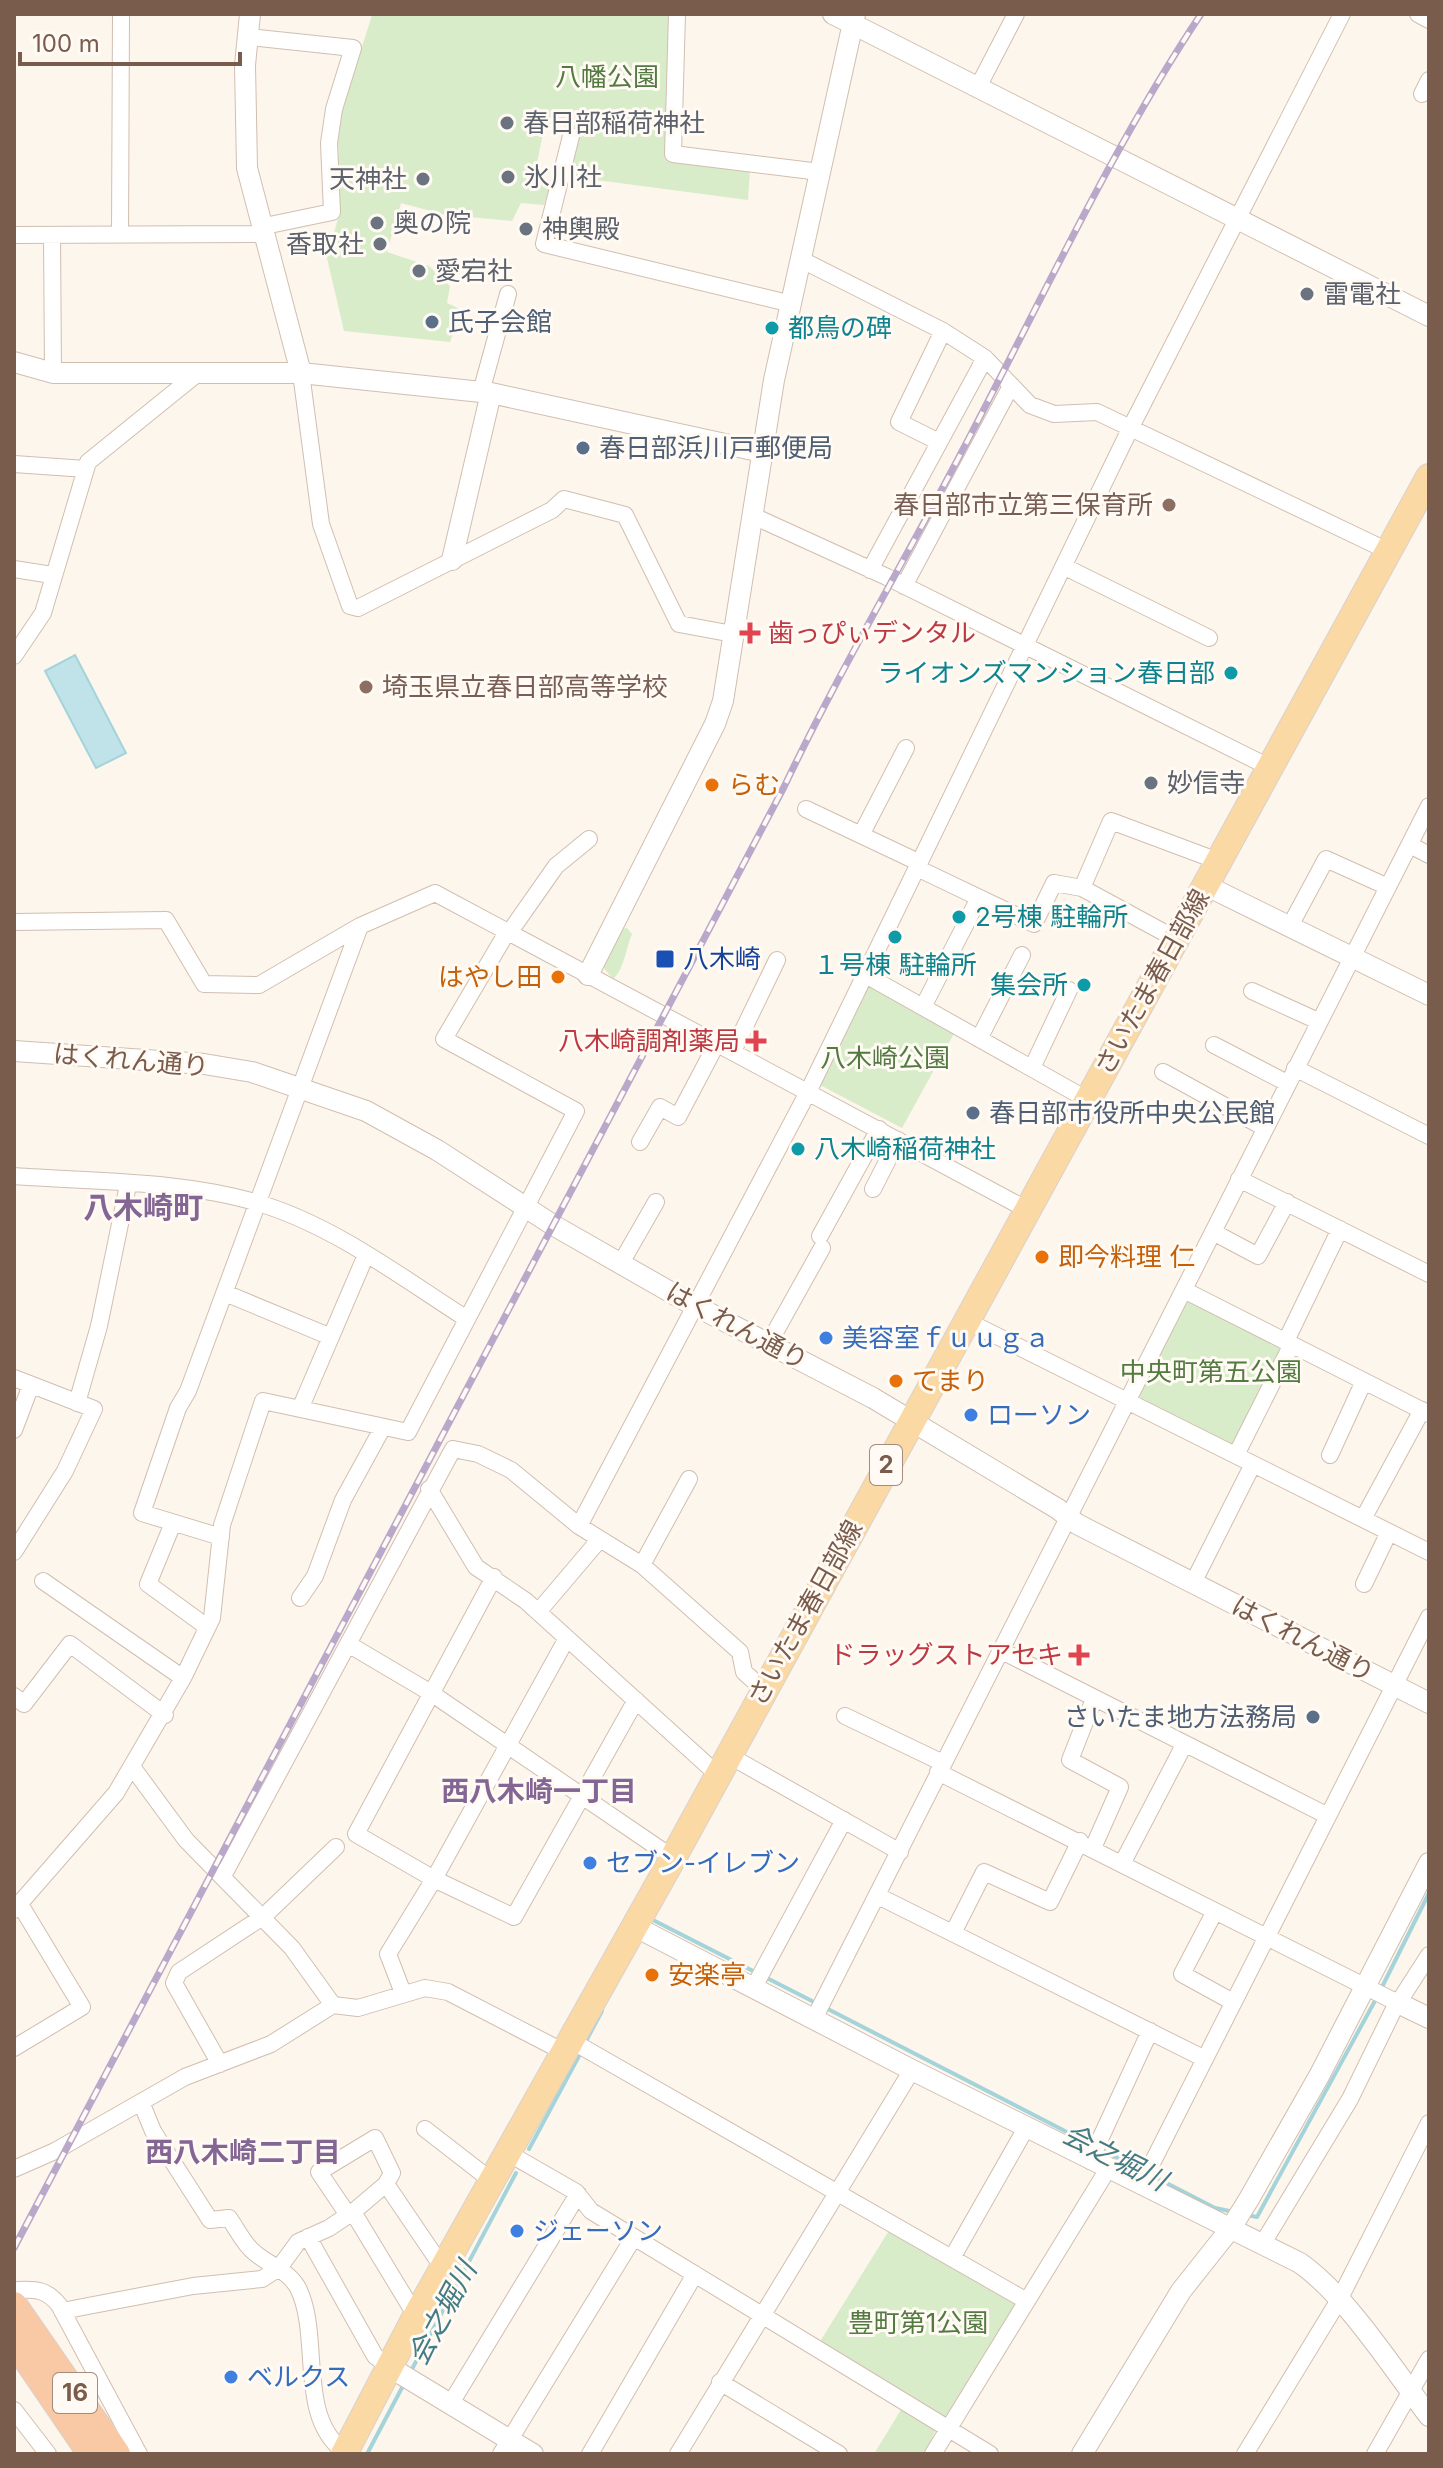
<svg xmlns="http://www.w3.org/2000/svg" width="1443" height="2468" font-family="Inter,'Noto Sans JP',sans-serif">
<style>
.green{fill:#d8ecc9}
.water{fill:#bfe3e8;stroke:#a5d3da;stroke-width:2}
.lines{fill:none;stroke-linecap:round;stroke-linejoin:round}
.stream{stroke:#a5d3da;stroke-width:4}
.minor-casing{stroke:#d1beb0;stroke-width:18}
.tertiary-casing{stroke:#d1beb0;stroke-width:22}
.primary-casing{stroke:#dad1cd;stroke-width:28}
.trunk-casing{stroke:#dad1cd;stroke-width:28}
.minor{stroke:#fff;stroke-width:16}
.tertiary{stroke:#fff;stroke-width:20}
.primary{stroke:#fbd9a5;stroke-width:26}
.trunk{stroke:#f9c8a4;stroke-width:26}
.rail-casing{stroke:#b9a8c9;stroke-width:7}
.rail{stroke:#fffaf3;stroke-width:4;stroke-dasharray:12;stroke-linecap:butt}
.worship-dot{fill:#6b7280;stroke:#fffaf3;stroke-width:3}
.service-dot{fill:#5c6f8a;stroke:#fffaf3;stroke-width:3}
.culture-dot{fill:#0f9aa8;stroke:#fffaf3;stroke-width:3}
.education-dot{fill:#8d6e63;stroke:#fffaf3;stroke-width:3}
.health-dot{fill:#e0444e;stroke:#fffaf3;stroke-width:3}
.food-dot{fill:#e8710a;stroke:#fffaf3;stroke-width:3}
.transit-dot{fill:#1a4fb4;stroke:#fffaf3;stroke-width:3}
.shop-dot{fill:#3f7fe0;stroke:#fffaf3;stroke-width:3}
.labels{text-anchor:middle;stroke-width:6;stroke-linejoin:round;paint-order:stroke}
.shield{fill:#fffaf3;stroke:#a28b7f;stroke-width:2}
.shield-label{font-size:24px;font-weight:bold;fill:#7a5c4d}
.park-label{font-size:26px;fill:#537a41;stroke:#fffaf3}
.worship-label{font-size:26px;fill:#5b616d;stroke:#fffaf3;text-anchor:start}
.service-label{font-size:26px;fill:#4e5e75;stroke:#fffaf3;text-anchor:start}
.culture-label{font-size:26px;fill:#0d838f;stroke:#fffaf3;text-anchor:start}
.education-label{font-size:26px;fill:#785e54;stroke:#fffaf3;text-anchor:end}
.health-label{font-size:26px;fill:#be3a42;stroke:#fffaf3;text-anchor:end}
.food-label{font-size:26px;fill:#c56008;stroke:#fffaf3;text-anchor:start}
.transit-label{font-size:26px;fill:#164399;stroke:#fffaf3;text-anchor:start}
.street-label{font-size:26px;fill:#7a5c4d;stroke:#fffaf3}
.shop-label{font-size:26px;fill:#366cbe;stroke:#fffaf3;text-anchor:start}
.neighbourhood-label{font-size:28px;font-weight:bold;fill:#846695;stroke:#fffaf3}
.water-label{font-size:28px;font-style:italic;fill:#437c86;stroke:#fffaf3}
.quarter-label{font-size:30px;font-weight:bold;fill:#846695;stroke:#fffaf3}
</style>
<rect width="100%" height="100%" fill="#fdf6ec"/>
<!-- green -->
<path class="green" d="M671,14V158L750,169L748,200L566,176L577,132L561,125L544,128L534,178L550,185L544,205L521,203L512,221L446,215L401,203L387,252L429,266L450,286L447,303L462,310L450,342L344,331L327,258L339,215L338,123L372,15Z
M627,928L632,934C626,948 624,970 613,979L603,967L621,929Z
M871,984L956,1030L902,1128L818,1084L865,986Z
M1187,1298L1285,1348L1235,1446L1136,1396Z
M890,2229L1017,2302L945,2418L819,2343Z
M902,2408L936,2429L925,2454H874Z"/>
<!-- water -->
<path class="water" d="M75,655L126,753L96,768L45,671Z"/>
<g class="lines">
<!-- stream -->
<path class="stream" d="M651,1919L755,1972
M763,1976L816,2003
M1380,1991L1429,1893
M824,2007L1094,2146
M586,2041L602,2011
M529,2149L579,2056
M1102,2150L1144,2171
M1151,2175L1215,2208L1234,2212
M1247,2215L1257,2217L1376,1999
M411,2371L516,2173
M367,2454L405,2382"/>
<defs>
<path id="minor" d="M677,14L673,154L820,172
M1418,14L1429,20
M249,37L353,48L334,109L329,143L332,212L260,227
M977,89L1016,14
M1422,94L1429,80
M571,136L544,244L792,304
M120,234L121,14
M14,235L262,234
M52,235L53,373
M802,260L943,331L985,358L1030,405L1054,414L1097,412L1388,551
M301,373L321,524L350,606L358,608L552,510L564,499L625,515L679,624L733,634
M481,392L508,294
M939,442L899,422L943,331
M14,464L86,469
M751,515L887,577L1269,767
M1065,567L1209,638
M14,569L52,575
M870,570L985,358
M904,586L1011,386
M14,656L43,613L88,462L198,373
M806,809L918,862
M861,835L906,748
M1410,845L1429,855
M917,868L1034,924L1054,883L1082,888L1176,939
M1082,888L1111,821L1218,861
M14,922L166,920L204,984L259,985L360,926L435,893L1026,1209
M1290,926L1326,859L1388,887
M509,933L556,866L589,839
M864,974L1088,1100
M1252,991L1318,1021
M923,1007L979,898
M979,1039L1022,955
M1214,1045L1287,1083
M733,1051L777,960
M1032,1068L1069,990
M1295,1068L1429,1136
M1163,1072L1265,1128
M640,1142L660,1107L678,1117L717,1043
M14,1176C94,1182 181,1180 258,1203C333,1225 401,1277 467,1319
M1239,1179L1429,1274
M873,1189L898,1140
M1213,1232L1258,1256L1287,1202
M820,1236L879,1129
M621,1263L656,1202
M1184,1290L1429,1414
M225,1293L331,1337
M965,1320L1429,1552
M1286,1341L1340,1229
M769,1343L822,1248
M14,1378L94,1409L65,1471L14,1552
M77,1403L99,1326L128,1185
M300,1409L366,1255
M14,1430L31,1385
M1236,1455L1292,1344
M1330,1455L1364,1381
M429,1489L476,1567L526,1601L717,1774
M1363,1519L1422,1410
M173,1523L148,1584L207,1627
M579,1526L808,1092L1131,427L1342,14
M221,1537L142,1513L178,1408L188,1391L360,926
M642,1565L689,1479
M494,1577L356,1834L434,1879L514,1917L636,1700
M43,1581L183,1678
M1193,1583L1253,1464
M1364,1584L1389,1532
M300,1598L315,1576L343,1500L383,1427
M538,1612L600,1539
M348,1644L431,1693L673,1858
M1000,1650L1328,1816
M14,1696L24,1704L70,1644L165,1715
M845,1716L943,1763
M728,1755L900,1852
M133,1768L186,1840L292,1948L333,2005L358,2008L425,1988L448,1992L564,2052
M938,1772L1398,2003
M1093,1848L1120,1787L1070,1760L1094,1699
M1123,1862L1184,1745
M223,1876L453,1449L478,1454L511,1470L579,1526L642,1565L740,1652L744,1672L763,1689
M878,1896L1203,2058
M14,1910L116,1793L183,1678L212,1618L222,1525L263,1401L408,1432L576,1111L444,1039L507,932
M1214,1913L1182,1974L1233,2002
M953,1933L984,1872L1050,1902L1080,1841
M754,1987L844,1820
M403,1993L388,1954L434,1879L567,1638
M815,2017L1429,806
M570,2040L1025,2300
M14,2048L82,2007L21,1906
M220,2064L174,1983L179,1972L264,1916L336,1847
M141,2102L153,2131L210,2220L229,2218C237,2229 244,2245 255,2253C269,2265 289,2271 298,2288C322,2336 296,2417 345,2452
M425,2129L492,2181
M508,2153L576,2192L591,2211L990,2454
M1090,2161L1150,2031
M14,2169L55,2151L185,2077L271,2044L333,2005
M386,2184L443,2268
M1141,2185L1429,1617
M348,2215L319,2172L375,2138L392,2173L386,2184L353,2212
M308,2237L375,2356L391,2368
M1263,2243L1350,2099L1393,2011L1429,1955
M952,2258L1026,2128
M14,2296L18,2290C37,2289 47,2290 59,2305L139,2454
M62,2311L193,2286L262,2279L279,2268L298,2242L329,2228L353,2212L416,2316
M720,2382L839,2454
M451,2403L578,2194
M14,2410L48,2454
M501,2454L634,2237
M590,2454L695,2274
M678,2454L912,2070
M933,2454L1108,2169
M1245,2454L1339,2300L1429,2123
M1375,2454L1429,2359"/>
<path id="tertiary" d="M250,14L245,65L247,168L301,373
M833,14L1429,316
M14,362L53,373H301L491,393L762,452
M452,560L491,393
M1205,885L1429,995
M588,975L715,724L723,701L774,380L855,14
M14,1051L204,1064L252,1072L366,1111L437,1150L553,1225L686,1301L873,1398L1058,1509L1077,1524L1429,1703
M634,1926L912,2070L1300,2263C1347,2296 1393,2369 1429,2416
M1398,2003L1429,2018
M391,2368L533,2454
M1082,2454L1181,2291L1231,2228L1249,2199L1319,2076L1429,1863"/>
<path id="primary" d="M344,2454L416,2316L673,1858L1429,477"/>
<path id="trunk" d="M14,2305L117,2454
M14,2341L91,2454"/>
</defs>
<!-- minor casing -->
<use href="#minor" class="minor-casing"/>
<!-- tertiary casing -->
<use href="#tertiary" class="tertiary-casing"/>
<!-- primary casing -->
<use href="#primary" class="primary-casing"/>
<!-- trunk casing -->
<use href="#trunk" class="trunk-casing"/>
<!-- minor -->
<use href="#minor" class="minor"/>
<!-- tertiary -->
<use href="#tertiary" class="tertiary"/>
<!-- primary -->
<use href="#primary" class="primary"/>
<!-- trunk -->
<use href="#trunk" class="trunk"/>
<defs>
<path id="rail" d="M14,2248L784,787C841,667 910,552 971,434C1045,293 1113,146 1201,14"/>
</defs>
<!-- rail casing -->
<use href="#rail" class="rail-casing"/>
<!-- rail -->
<use href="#rail" class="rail"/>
</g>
<!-- markers -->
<g class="worship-dot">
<circle cx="507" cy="123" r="8"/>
<circle cx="508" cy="177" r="8"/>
<circle cx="423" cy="179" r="8"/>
<circle cx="377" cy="223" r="8"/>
<circle cx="526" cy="229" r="8"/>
<circle cx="380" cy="244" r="8"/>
<circle cx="419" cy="271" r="8"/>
<circle cx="1307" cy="294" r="8"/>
<circle cx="1151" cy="783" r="8"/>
</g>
<g class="service-dot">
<circle cx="432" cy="322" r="8"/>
<circle cx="583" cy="448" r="8"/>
<circle cx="973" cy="1113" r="8"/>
<circle cx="1313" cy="1717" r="8"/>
</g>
<g class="culture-dot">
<circle cx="772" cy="328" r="8"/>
<circle cx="1231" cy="673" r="8"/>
<circle cx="959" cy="917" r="8"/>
<circle cx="895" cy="937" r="8"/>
<circle cx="1084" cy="985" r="8"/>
<circle cx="798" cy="1149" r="8"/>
</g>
<g class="education-dot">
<circle cx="1169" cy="505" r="8"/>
<circle cx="366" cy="687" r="8"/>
</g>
<g class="health-dot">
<path d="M746 621h8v8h8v8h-8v8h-8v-8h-8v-8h8z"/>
<path d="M752 1029h8v8h8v8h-8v8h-8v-8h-8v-8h8z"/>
<path d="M1075 1643h8v8h8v8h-8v8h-8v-8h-8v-8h8z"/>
</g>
<g class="food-dot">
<circle cx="712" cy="785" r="8"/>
<circle cx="558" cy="977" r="8"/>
<circle cx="1042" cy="1257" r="8"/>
<circle cx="896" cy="1381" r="8"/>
<circle cx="652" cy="1975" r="8"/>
</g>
<rect class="transit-dot" x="655" y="949" width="20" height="20" rx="4"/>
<g class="shop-dot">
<circle cx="826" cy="1338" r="8"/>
<circle cx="971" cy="1415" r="8"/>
<circle cx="590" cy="1863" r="8"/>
<circle cx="517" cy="2231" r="8"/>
<circle cx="231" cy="2377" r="8"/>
</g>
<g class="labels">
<!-- shield labels -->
<g class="shield">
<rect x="870" y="1445" width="32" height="40" rx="6"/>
<rect x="53" y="2373" width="44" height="40" rx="6"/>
</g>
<g class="shield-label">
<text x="886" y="1473">2</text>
<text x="75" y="2401">16</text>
</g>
<!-- park labels -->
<g class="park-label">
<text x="607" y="86">八幡公園</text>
<text x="885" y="1067">八木崎公園</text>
<text x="1211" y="1381">中央町第五公園</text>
<text x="918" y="2332">豊町第1公園</text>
</g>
<!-- worship labels -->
<g class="worship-label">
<text x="523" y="132">春日部稲荷神社</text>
<text x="524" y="186">氷川社</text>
<text x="407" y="188" text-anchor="end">天神社</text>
<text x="393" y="232">奥の院</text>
<text x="542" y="238">神輿殿</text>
<text x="364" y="253" text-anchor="end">香取社</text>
<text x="435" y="280">愛宕社</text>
<text x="1323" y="303">雷電社</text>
<text x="1167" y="792">妙信寺</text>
</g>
<!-- service labels -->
<g class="service-label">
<text x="448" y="331">氏子会館</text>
<text x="599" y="457">春日部浜川戸郵便局</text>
<text x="989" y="1122">春日部市役所中央公民館</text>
<text x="1297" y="1726" text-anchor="end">さいたま地方法務局</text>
</g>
<!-- culture labels -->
<g class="culture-label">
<text x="788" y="337">都鳥の碑</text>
<text x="1215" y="682" text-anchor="end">ライオンズマンション春日部</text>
<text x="975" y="926">2号棟 駐輪所</text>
<text x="895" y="974" text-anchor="middle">１号棟 駐輪所</text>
<text x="1068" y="994" text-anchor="end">集会所</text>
<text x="814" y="1158">八木崎稲荷神社</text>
</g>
<!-- education labels -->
<g class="education-label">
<text x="1153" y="514">春日部市立第三保育所</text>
<text x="382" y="696" text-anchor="start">埼玉県立春日部高等学校</text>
</g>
<!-- health labels -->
<g class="health-label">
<text x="768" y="642" text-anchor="start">歯っぴぃデンタル</text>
<text x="740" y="1050">八木崎調剤薬局</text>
<text x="1063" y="1664">ドラッグストアセキ</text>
</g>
<!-- food labels -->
<g class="food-label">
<text x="728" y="794">らむ</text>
<text x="542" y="986" text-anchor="end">はやし田</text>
<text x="1058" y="1266">即今料理 仁</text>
<text x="912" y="1390">てまり</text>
<text x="668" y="1984">安楽亭</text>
</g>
<!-- transit labels -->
<g class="transit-label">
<text x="683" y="968">八木崎</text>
</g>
<!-- street labels -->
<g class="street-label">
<text transform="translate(1152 982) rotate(-61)" y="9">さいたま春日部線</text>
<text transform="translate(131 1060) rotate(5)" y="9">はくれん通り</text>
<text transform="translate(737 1326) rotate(28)" y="9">はくれん通り</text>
<text transform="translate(805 1613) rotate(-61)" y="9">さいたま春日部線</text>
<text transform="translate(1303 1639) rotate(27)" y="9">はくれん通り</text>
</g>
<!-- shop labels -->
<g class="shop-label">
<text x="842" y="1347">美容室ｆｕｕｇａ</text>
<text x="987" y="1424">ローソン</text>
<text x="606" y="1872">セブン-イレブン</text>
<text x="533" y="2240">ジェーソン</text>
<text x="247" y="2386">ベルクス</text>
</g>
<!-- neighbourhood labels -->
<g class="neighbourhood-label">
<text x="539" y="1801">西八木崎一丁目</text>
<text x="243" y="2162">西八木崎二丁目</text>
</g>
<!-- water labels -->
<g class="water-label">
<text transform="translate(1115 2157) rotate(27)" y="10">会之堀川</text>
<text transform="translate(442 2313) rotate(-62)" y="10">会之堀川</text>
</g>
<!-- quarter labels -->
<g class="quarter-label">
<text x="143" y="1218">八木崎町</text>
</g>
</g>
<!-- border -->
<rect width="1443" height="2468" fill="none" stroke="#7a5c4d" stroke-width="32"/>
<!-- scale -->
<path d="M20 52v12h220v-12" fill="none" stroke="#7a5c4d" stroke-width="4"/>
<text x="32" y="52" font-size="24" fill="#7a5c4d" stroke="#fffaf3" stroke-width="6" paint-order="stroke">100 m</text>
</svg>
